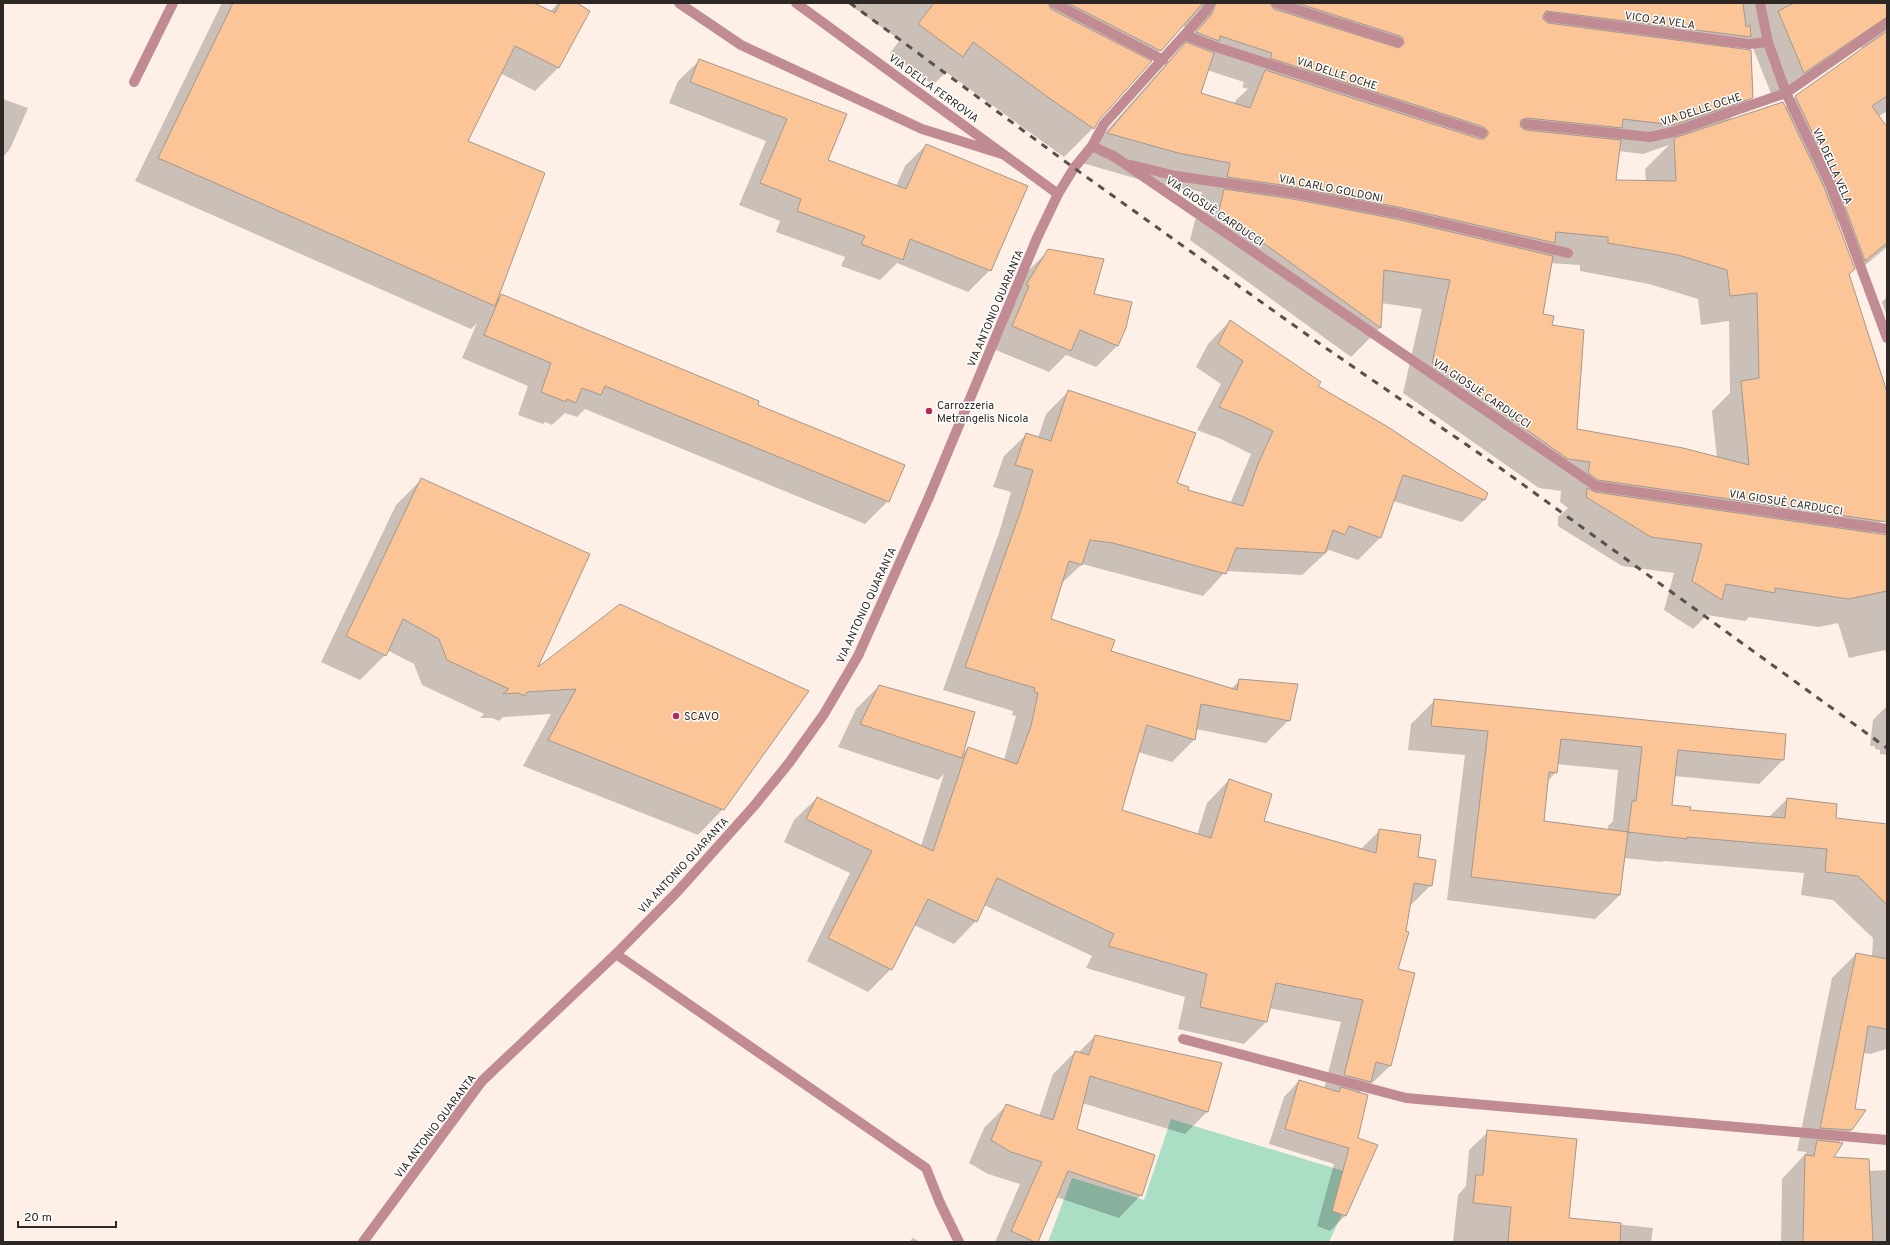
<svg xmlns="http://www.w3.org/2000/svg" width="1890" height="1245" font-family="Overpass,sans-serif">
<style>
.green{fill:#aadec5}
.shadow{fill:#0003;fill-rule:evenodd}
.building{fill:#fcc597;stroke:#a4988e;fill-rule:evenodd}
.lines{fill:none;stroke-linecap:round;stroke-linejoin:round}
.service{stroke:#c18b94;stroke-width:10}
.minor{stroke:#c18b94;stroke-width:10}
.tertiary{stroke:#c18b94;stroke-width:10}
.rail{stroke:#57504c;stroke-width:3;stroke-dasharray:7 7;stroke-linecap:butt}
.poi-dot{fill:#b4275d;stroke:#fff;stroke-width:1.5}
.labels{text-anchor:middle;stroke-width:3;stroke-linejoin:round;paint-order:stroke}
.street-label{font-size:11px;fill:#2d2825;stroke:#fff}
.poi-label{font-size:11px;fill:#2d2825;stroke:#fff;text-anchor:start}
</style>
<rect width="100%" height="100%" fill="#fef0e7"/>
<!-- green -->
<path class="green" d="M1171,1119L1360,1176L1329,1242H1048L1072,1178L1144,1200Z"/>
<!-- shadow -->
<path class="shadow" d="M222,3H532L550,12L558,3H575L589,11L558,68L535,91L500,73L466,142L495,302L501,296L757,405L888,501L865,524L585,409L577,417L565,413L552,425L545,422L543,424L518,415L528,386L462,358L477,323L471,329L135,181Z
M847,3H1887V111L1876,118L1887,138V247L1863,267L1844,214L1836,222L1824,298L1855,296L1887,391V516L1866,537L1887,540V655L1885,650L1849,658L1838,623L1819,627L1749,617L1745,621L1707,615L1693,629L1664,610L1674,573L1622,566L1558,526V517L1568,508L1560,502L1561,491L1539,488L1403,393L1422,309L1381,303L1380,328L1351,357L1190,240L1195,220L1208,207L1199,206L1202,192L1148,182L1079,162L1182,46L1187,36V29L1183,25L1098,119L1093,128L1064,157L946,72L933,85L890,53L900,40ZM1749,38L1774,101L1857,45L1864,49L1795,97L1785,108L1727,122L1752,97L1737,49ZM1207,70L1244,82L1242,87L1248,89L1236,100L1234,104L1199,93ZM1669,145L1645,169L1646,181H1615L1618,151L1643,154ZM1550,263L1580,265V271L1649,284L1698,299L1701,325L1729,321L1730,393L1712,411L1717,458L1576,430L1551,325L1542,315Z
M700,60L846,115L827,160L896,186L905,166L926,145L990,270L968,292L897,263L880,280L841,266L845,257L776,232L780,221L739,205L766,141L669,103L678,81Z
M3,99L28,108L10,149L3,157Z
M1049,250L1092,295L1117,346L1096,367L1066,355L1049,372L991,348L1027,272Z
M1887,297V317L1882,302Z
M1230,321L1316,386L1485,499L1462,522L1393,501L1381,537L1358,560L1329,550L1302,575L1226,571L1203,596L1082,564L1060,585L1050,619L1110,652L1231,689L1239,681L1289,720L1266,743L1196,729L1194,740L1172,762L1138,752L1121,810L1197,835L1207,803L1229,780L1263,821L1360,850L1380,830L1417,858L1431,885L1409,907L1397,970L1414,974L1390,1066L1367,1088H1364L1359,1093L1357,1138L1346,1215L1330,1231L1317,1226L1334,1164L1269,1144L1284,1097L1299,1081L1324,1089L1341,1022L1269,1008L1266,1022L1244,1044L1178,1029L1185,997L1086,968L1092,956L984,905L976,921L954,944L914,925L891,969L868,992L807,961L850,873L784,842L794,820L817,798L921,846L944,774L938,780L838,747L856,709L879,686L962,754L968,748L1004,760L1016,716L1012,715L1013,711L943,690L999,533L1011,492L993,487L1004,456L1027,434L1038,438L1046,414L1068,392L1175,484L1187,491L1230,504L1251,454L1221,439L1197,430L1221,384L1196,367L1208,344Z
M422,479L536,670L620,605L723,809L698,835L523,766L551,714L503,717L499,721L492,718H480L484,714L422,685L414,664L387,650L385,655L360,680L321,662L396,505Z
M1435,700L1785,735L1783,760L1759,784L1674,776L1671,806L1689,811L1769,817L1787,799L1835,818L1887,825V1049L1870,1054L1863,1053L1851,1130L1838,1143L1832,1158L1868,1171L1887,1170V1242H1781L1782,1179L1807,1152L1797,1151L1832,978L1856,954L1872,957L1873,938L1833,900L1801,895L1804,873L1664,861L1662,862L1624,858L1620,895L1595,919L1447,900L1465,755L1408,750L1411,724ZM1557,764L1618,770L1613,821L1608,826V830L1542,822L1547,782L1556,772Z
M1887,706V755L1880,754V750L1875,749V746H1870L1873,720Z
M1095,1036L1221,1064L1207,1112L1185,1134L1082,1103L1076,1129L1141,1195L1119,1218L1056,1197L1037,1242H995L1020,1184L988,1174L969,1163L984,1128L1006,1106L1039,1117L1053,1074L1075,1052L1078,1053Z
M1488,1132L1568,1219L1653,1228L1651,1242H1453L1458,1195L1466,1186L1469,1150Z
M913,1238L920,1242H909Z"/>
<!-- building -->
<path class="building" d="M233,3H534L555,13L560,3H577L590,11L559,68L515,46L468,141L545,173L495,306L158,158Z
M934,3H1048L1051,9L1152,61L1099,120L1094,129L1049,98L973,42L963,57L918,24Z
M1068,3H1203L1161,51Z
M1216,3H1270L1274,9L1399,48L1404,44L1403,38L1400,36L1297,3H1743L1746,27L1750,25L1751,37L1546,11L1543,16V19L1548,23L1751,50L1753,98L1673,125L1623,119L1622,128L1527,118L1521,120L1520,126L1525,130L1621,140L1616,180L1676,181L1674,138L1783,102L1824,187L1855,269L1849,274L1887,392V522L1598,480L1588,473L1590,462L1568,459L1432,363L1450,280L1384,270L1381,328L1219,211L1224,189L1293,199L1396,219L1553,256L1543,314L1554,316L1552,325L1584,330L1577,429L1683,448L1749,465L1741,381L1759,378L1757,293L1730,296L1727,270L1678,255L1608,243V237L1556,232L1555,243L1398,207L1295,187L1227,177L1230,163L1178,153L1107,133L1186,42L1214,53L1201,93L1250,108L1265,70L1480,139H1484L1488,135V131L1484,127L1270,58L1272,53L1220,36L1219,41L1196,32L1211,15Z
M1794,3H1887V17L1804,73L1778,11Z
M1887,31V96L1872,106L1887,127V243L1865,261L1836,182L1795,96Z
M699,59L847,114L828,160L906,189L926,144L1028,186L991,271L910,239L903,260L861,244L865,236L797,211L801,199L760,183L787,119L690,82Z
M1048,249L1104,259L1094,294L1132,302L1126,328L1118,346L1080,330L1071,351L1012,326L1029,286L1026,285Z
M501,294L759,401L758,405L905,465L889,502L605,386L601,395L582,388L576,403L567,399L566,402L541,392L551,363L484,335Z
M1230,320L1321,382L1318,386L1388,427L1488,493L1485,500L1403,475L1381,538L1349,526L1345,535L1333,530L1325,553L1236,548L1226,574L1113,543L1090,540L1082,565L1069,561L1051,619L1115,640L1111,651L1237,690L1239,679L1298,684L1290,721L1201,704L1195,740L1147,725L1122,810L1211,838L1229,779L1272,794L1264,821L1376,853L1379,829L1421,835L1418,857L1436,860L1432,886L1414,883L1406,931L1409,932L1398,969L1415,973L1391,1066L1376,1062L1371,1082L1344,1075L1363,1000L1276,983L1267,1022L1200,1007L1207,974L1108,946L1114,934L997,878L977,922L928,899L892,970L828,938L872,851L806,819L817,797L933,851L968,747L1017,764L1031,726L1038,693L1034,692L1035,688L965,667L1021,510L1033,470L1015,465L1026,433L1051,441L1068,390L1196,433L1177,483L1189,487L1188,490L1243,506L1258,464L1273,431L1244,417L1219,407L1243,361L1218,344Z
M421,478L590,554L538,667L620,604L809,691L724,810L548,740L576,689L527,692L525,696L518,693L503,694L509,689L447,660L439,639L403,619L386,656L346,636Z
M1587,488L1595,492L1887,535V591L1849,599L1775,588V593L1726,584L1722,600L1692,581L1702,544L1651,537L1586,497Z
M879,685L975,712L962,758L860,724Z
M1434,699L1786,734L1784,760L1678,750L1672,805L1691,807L1690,810L1785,818L1787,798L1837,804L1836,818L1887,824V905L1858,876L1825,872L1827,849L1687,837V839L1628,832L1620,895L1471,877L1488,731L1431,726ZM1561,739L1642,747L1636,801H1632L1628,832L1544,821L1549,772L1557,773Z
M1856,953L1887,959V1029L1868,1026L1855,1109L1866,1110L1852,1130L1820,1128Z
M1095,1035L1222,1063L1208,1112L1090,1076L1077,1129L1155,1155L1142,1196L1068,1171L1038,1242H1035L1011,1231L1042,1162L1011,1152L991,1140L1006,1104L1053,1120L1075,1051L1089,1055Z
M1299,1080L1339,1092L1341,1087L1368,1095L1358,1138L1378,1145L1346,1216L1332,1211L1349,1148L1285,1129Z
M1487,1130L1577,1139L1569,1218L1621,1223L1620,1242H1508L1511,1207L1473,1203L1476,1175H1483Z
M1817,1140L1843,1143L1834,1157L1869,1159L1873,1242H1803L1805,1155L1814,1156Z"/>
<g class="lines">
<!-- service -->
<path class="service" d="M679,3L741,45L922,129L1002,154
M134,82L173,3
M616,954L926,1168L940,1203L959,1242"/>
<!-- minor -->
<path class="minor" d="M796,3L1058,194
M1054,3L1163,60
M1276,3L1398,42
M1760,3L1768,42L1786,93L1830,184L1887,338
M1549,17L1749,44L1768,42
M1185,35L1216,47L1482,133
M1526,124L1650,137L1673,132L1786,93L1887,23
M1092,146L1117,158
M1112,155L1596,486L1887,529
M1131,165L1176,176L1294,193L1397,213L1568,253
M1183,1039L1406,1098L1887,1140"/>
<!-- tertiary -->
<path class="tertiary" d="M363,1242L482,1081L616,954L678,891L754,806L789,763L824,714L858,656L929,497L1037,238L1058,194L1074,168L1092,146L1104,124L1206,11L1210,3"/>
<!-- rail -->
<path class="rail" d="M850,3L1074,168L1320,344L1496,465L1887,748"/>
</g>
<!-- markers -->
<g class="poi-dot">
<circle cx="929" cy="411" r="4"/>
<circle cx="676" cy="716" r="4"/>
</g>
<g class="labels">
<!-- street labels -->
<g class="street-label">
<text transform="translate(1660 20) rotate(8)" y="4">VICO 2A VELA</text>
<text transform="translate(1337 73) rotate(18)" y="4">VIA DELLE OCHE</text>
<text transform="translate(934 88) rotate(36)" y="4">VIA DELLA FERROVIA</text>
<text transform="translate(1701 109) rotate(-18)" y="4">VIA DELLE OCHE</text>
<text transform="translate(1833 166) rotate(66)" y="4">VIA DELLA VELA</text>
<text transform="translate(1331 188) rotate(11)" y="4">VIA CARLO GOLDONI</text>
<text transform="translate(1215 211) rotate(34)" y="4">VIA GIOSUÈ CARDUCCI</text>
<text transform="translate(995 308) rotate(-67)" y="4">VIA ANTONIO QUARANTA</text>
<text transform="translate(1482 393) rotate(34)" y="4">VIA GIOSUÈ CARDUCCI</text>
<text transform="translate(1786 502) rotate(9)" y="4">VIA GIOSUÈ CARDUCCI</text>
<text transform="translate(866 605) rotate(-65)" y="4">VIA ANTONIO QUARANTA</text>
<text transform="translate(683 865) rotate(-47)" y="4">VIA ANTONIO QUARANTA</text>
<text transform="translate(435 1126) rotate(-53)" y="4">VIA ANTONIO QUARANTA</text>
</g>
<!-- poi labels -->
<g class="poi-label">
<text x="937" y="409">Carrozzeria<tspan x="937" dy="13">Metrangelis Nicola</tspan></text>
<text x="684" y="720">SCAVO</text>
</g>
</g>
<!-- border -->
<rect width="1890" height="1245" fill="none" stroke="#2d2825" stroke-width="8"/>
<!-- scale -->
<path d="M18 1221v6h98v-6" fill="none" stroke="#2d2825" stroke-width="2"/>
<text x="24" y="1221" font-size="12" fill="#2d2825" stroke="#ffffff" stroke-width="3" paint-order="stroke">20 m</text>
</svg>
